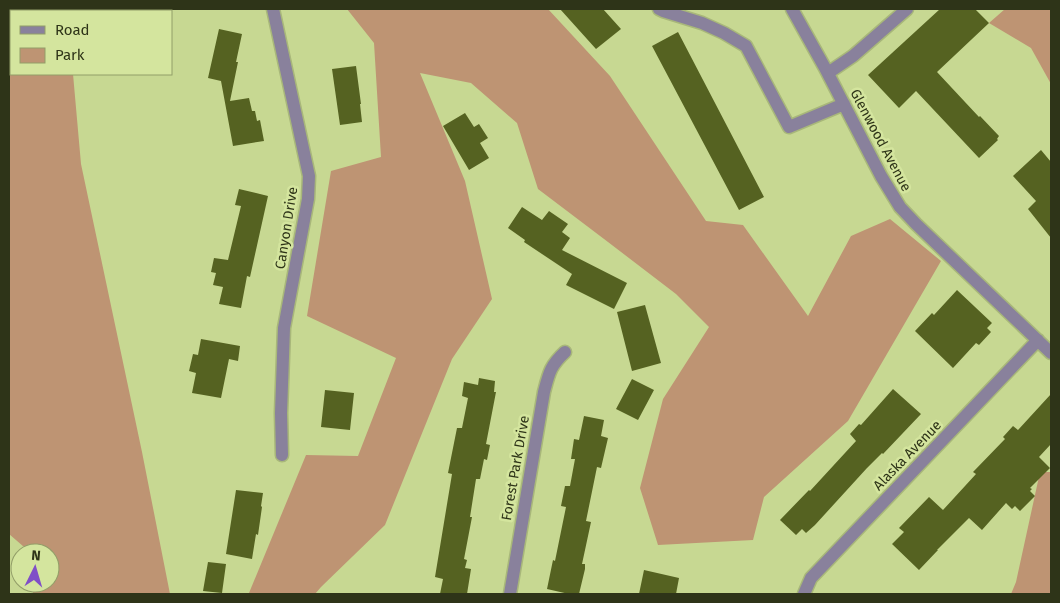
<svg xmlns="http://www.w3.org/2000/svg" width="1060" height="603" font-family="'Fira Sans',sans-serif">
<style>
.green{fill:#be9473}
.building{fill:#556221}
.lines{fill:none;stroke-linecap:round;stroke-linejoin:round}
.minor-casing{stroke:#a8b77a;stroke-width:15}
.minor{stroke:#89819c;stroke-width:12}
.labels{text-anchor:middle;stroke-width:5;stroke-linejoin:round;paint-order:stroke}
.street-label{font-size:14px;fill:#2e3418;stroke:#d4e59e}
</style>
<rect width="100%" height="100%" fill="#c7d892"/>
<!-- green -->
<path class="green" d="M9,9H67V11H11V74H73L81,164L142,452L170,594H33V583H50V553H31L9,534Z
M347,9H548L610,76L706,221L743,225L808,316L851,236L890,219L941,261L848,421L764,497L753,540L658,545L640,488L663,399L709,327L676,294L608,242L538,189L517,123L471,83L420,73L465,181L492,299L452,359L385,525L321,587L315,594H243L249,593L306,455L358,456L396,358L307,316L331,171L381,157L374,43Z
M1005,9H1051V84L1031,48L989,23Z
M1040,472H1051V594H1011L1016,582Z"/>
<!-- building -->
<path class="building" d="M560,9H603L621,29L596,49Z
M940,9H975L989,23L937,72L979,117L980,116L999,136L997,139L998,140L979,158L916,91L899,108L868,75Z
M219,29L242,34L236,62H238L230,101L249,98L252,111H255L257,121L260,120L264,141L233,146L221,81L208,78Z
M678,32L764,197L739,210L652,46Z
M356,66L361,104H360L362,122L340,125L332,69Z
M465,113L474,127L479,124L488,138L480,143L489,158L469,170L443,126Z
M1041,150L1051,162V238L1028,209L1036,201L1013,176Z
M239,189L268,196L250,277L247,276L241,308L219,304L223,287L213,285L216,273L211,272L214,258L228,260L241,206L235,205Z
M522,207L542,220L549,211L568,224L562,232L570,238L562,250L627,283L614,309L566,285L572,274L524,242L525,240L508,228Z
M957,290L992,323L987,328L991,332L979,345L976,343L953,368L915,331L932,313L934,315Z
M645,305L661,363L632,371L617,312Z
M201,339L240,346L238,361L229,359L221,398L192,393L196,373L189,371L193,354L198,355Z
M479,378L495,381L494,392H496L486,444L490,445L487,460L484,459L480,479H476L470,517H472L464,559L467,560L465,568L471,569L467,594H440L443,579L435,577L452,474L448,473L457,428H462L468,398L462,396L464,382L478,385Z
M632,379L654,390L638,420L616,409Z
M893,389L921,414L883,454L882,453L867,468L815,525L806,533L802,529L796,535L780,520L809,490L810,491L856,441L850,434L859,424L861,425Z
M325,390L354,393L350,430L321,427Z
M1051,394V444L1039,457L1050,468L1030,488L1032,489L1030,491L1035,496L1020,511L1015,506L1012,509L1006,503L982,530L969,518L937,550H938L919,570L892,544L904,532L899,528L929,497L943,510L976,474L973,472L1005,439L1003,437L1013,426L1018,430Z
M584,416L604,420L601,436L608,438L601,468L597,467L586,521L591,522L582,564H585V569L579,594H569L547,589L553,560L555,561L566,507L561,506L565,486H570L575,459H571L574,439L579,440Z
M236,490L263,493L261,506L262,507L258,535L256,534L252,559L226,554Z
M208,562L226,564L222,593L203,591Z
M644,570L679,578L676,594H639Z"/>
<g class="lines">
<defs>
<path id="minor" d="M273,9L309,176L308,199L284,328L281,413L282,455
M659,9L663,11L702,23L724,33L746,46L789,127L844,104
M792,9L825,68L881,176L900,207L916,224L1051,353
M828,73L853,56L907,9
M510,594L544,392C549,373 550,366 565,352
M804,594L811,578L1038,340"/>
</defs>
<!-- minor casing -->
<use href="#minor" class="minor-casing"/>
<!-- minor -->
<use href="#minor" class="minor"/>
</g>
<g class="labels">
<!-- street labels -->
<g class="street-label">
<text transform="translate(881 140) rotate(62)" y="5">Glenwood Avenue</text>
<text transform="translate(286 228) rotate(-81)" y="5">Canyon Drive</text>
<text transform="translate(907 455) rotate(-46)" y="5">Alaska Avenue</text>
<text transform="translate(515 468) rotate(-80)" y="5">Forest Park Drive</text>
</g>
</g>
<!-- border -->
<rect width="1060" height="603" fill="none" stroke="#2e3418" stroke-width="20"/>
<!-- legend -->
<rect x="10" y="10" width="162" height="65" fill="#d4e59e" stroke="#929e68"/>
<rect x="20" y="26" width="25" height="8" fill="#89819c" stroke="#929e68"/>
<text x="55" y="35" font-size="15" fill="#2e3418">Road</text>
<rect x="20" y="48" width="25" height="15" fill="#be9473" stroke="#929e68"/>
<text x="55" y="60" font-size="15" fill="#2e3418">Park</text>
<!-- north arrow -->
<g transform="translate(35 568) rotate(5)"><circle r="24" fill="#d4e59e" stroke="#929e68"/>
<path d="M0-4L9 19L0 12L-9 19Z" fill="#804fc7"/>
<text y="-8" font-size="14" font-weight="bold" text-anchor="middle" fill="#2e3418">N</text>
</g>
</svg>
